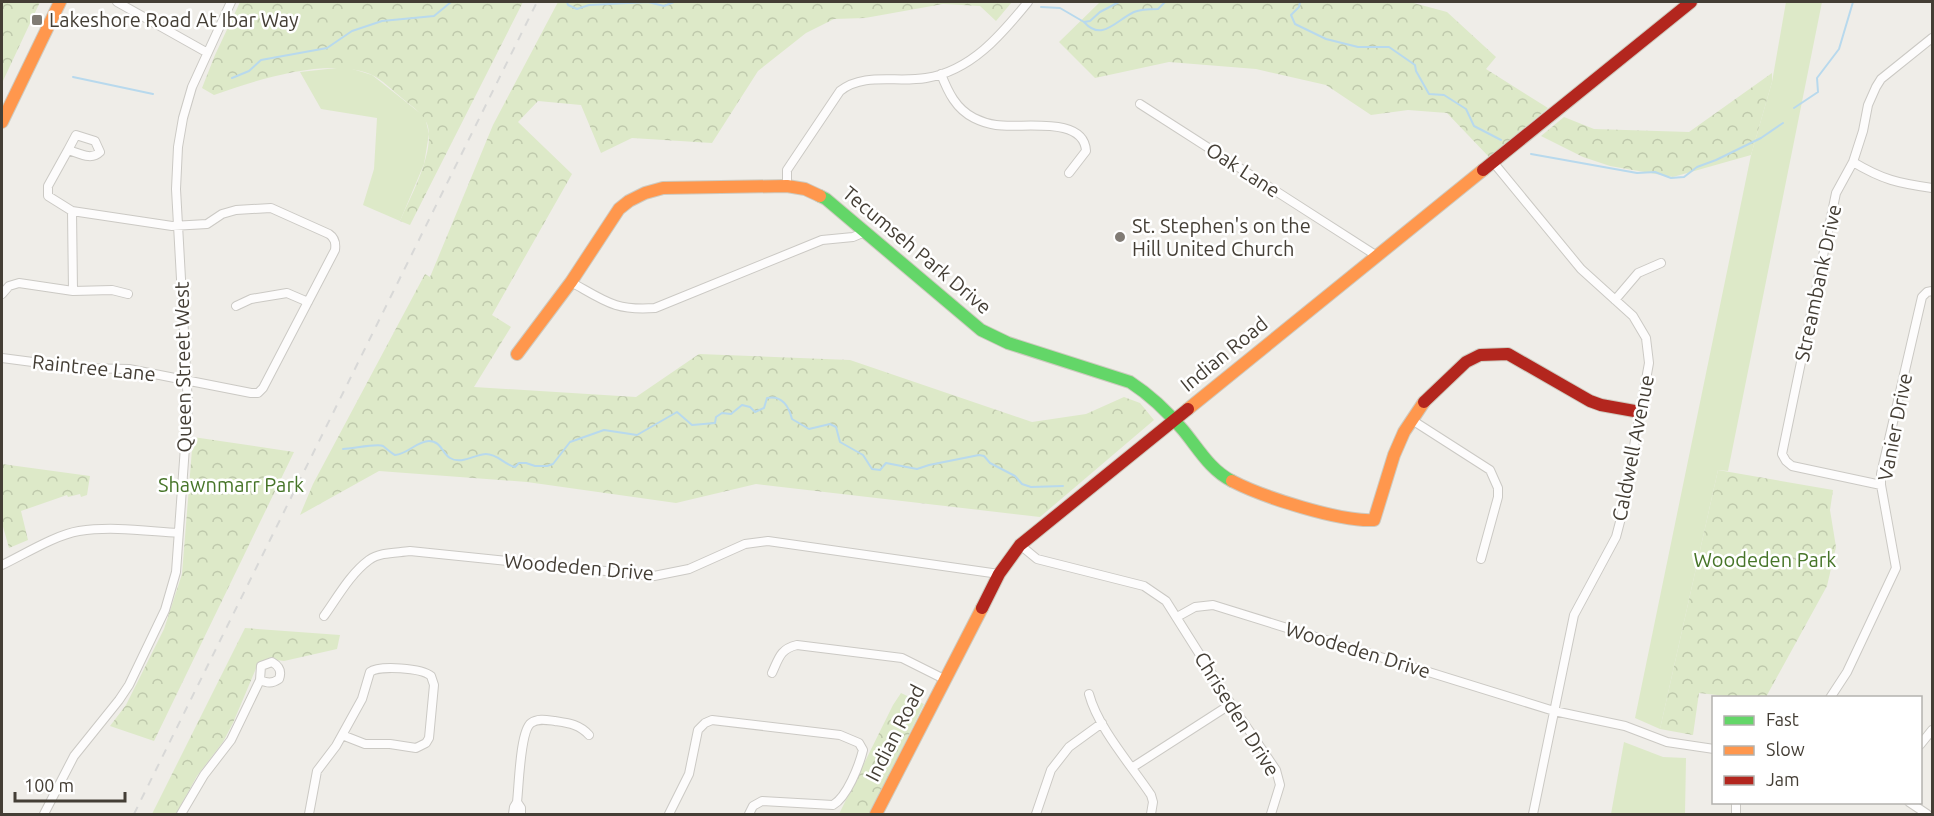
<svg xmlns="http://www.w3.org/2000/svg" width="1934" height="816" font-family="Ubuntu,sans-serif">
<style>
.grass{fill:#dde9c8}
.forest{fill:url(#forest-crowns)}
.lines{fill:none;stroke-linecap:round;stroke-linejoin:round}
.stream{stroke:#b8d9ed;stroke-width:2}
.street-casing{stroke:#cbc9c4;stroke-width:10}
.fast-casing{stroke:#cecabf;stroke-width:14}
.slow-casing{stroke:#cecabf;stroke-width:14}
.jam-casing{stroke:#cecabf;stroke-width:14}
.street{stroke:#fdfcfc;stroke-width:8}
.fast{stroke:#63d668;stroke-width:12}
.slow{stroke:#ff974d;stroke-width:12}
.jam{stroke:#b3261e;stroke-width:12}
.rail{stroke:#d8d8d7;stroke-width:2;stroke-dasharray:8 8;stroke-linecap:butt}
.poi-dot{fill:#807b74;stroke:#fff;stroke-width:2}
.labels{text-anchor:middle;stroke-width:5;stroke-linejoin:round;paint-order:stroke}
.poi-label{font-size:20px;fill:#443e35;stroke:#fff;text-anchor:start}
.street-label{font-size:20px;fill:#443e35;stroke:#fff}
.park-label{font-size:20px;fill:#477529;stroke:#fff}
</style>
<defs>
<pattern id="forest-crowns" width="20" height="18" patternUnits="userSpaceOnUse" patternTransform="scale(1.5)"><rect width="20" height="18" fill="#dde9c8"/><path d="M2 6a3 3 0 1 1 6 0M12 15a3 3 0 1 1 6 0" fill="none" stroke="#bfc9ac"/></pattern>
</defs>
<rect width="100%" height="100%" fill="#efede8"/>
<!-- grass -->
<path class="grass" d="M1786,2H1822L1728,471L1718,470L1660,729L1635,718L1751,155L1772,82Z
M346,67L372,75L425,117L429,134L424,164L400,221L363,205L374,169L377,118L321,109L300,72Z
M1624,742L1663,757L1686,758L1685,814H1611Z"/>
<!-- forest -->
<path class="forest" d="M2,2H40L2,83Z
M240,2H523L410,225L400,221C411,196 430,161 429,134C429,117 415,109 403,99C393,91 382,79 370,74C327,57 256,80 214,95L202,88L215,55Z
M558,2H1012L996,21L980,6L943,4L865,18L834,19L806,33L758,71L712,143L632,138L601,153L581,105L538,101L518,122L572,174L492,315L511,327L474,387L636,397L699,354L850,360L1032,422L1086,414L1124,397L1140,403L1154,420L1040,517L756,484L676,503L527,482L379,471L300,515L313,484L425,274L430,277L493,125Z
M1100,2H1410L1447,12L1496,57L1486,69L1548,108L1489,157L1447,113L1408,110L1371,115L1326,85L1256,69L1169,62L1095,78L1059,42Z
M1772,73V82L1751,155L1673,177L1610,166L1583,157L1541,136L1564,117L1594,129L1689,132Z
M193,437L294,452L154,741L110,726L126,705L164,629L182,574Z
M2,464L90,476L87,495L81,497L80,494L68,497L67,495L21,511L28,540L9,548L2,523Z
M1718,470L1833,490L1830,510L1836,547L1827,586L1766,697H1735L1699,693L1693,735L1660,729Z
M245,628L340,635L337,649L284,661L268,659L257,666L233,723L223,742L197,776L176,814H152Z
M901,693L924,704L870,814H839L893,705Z"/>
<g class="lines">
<!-- stream -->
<path class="stream" d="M567,2L568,5L577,9L589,5L648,2L664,6L674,2
M1300,2L1299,7L1291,15L1295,24L1326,39L1358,47H1389L1415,65L1416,71L1429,94L1444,95L1466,109L1474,126L1501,140
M1041,7L1060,8L1084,22L1090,21L1100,12L1119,2
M1084,22C1102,42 1115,21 1134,12C1141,9 1150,9 1158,9L1165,2
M73,77L153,94
M232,78L249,71L261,60L327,48L352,31L382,21L434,16L451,2
M1794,108L1818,92L1817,78L1839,49L1853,2
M1531,154L1637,173L1655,172L1671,178L1684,177L1697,167L1716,160L1761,138L1783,123
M343,449C352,449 377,443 383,446C387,449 391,453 395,455C408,454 417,441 429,441C441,441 442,453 450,458C461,465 476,454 486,454C498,454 503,464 515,467L519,463H526L535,466H547L553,464L570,442L604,430L637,435L677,412L692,425L715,423L716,417L722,413L731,414L742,405L750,407L755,412L764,408L767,398C782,395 789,407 792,419L809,429L830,424L836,427L840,442L863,455L872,469L880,470L886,463L917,469L929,465L979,455L984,456L990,463L1015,476L1022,484L1031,487L1063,486"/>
<defs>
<path id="street" d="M117,2L206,52
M941,74C948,92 956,109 974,118C980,121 989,124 996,125C1021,129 1084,115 1086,151L1069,173
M1140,104L1377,256
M1493,162L1581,269L1633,316L1646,338L1649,363L1621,518L1616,537L1574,615L1533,814
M1853,162C1883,180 1898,183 1932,188
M787,186V170L791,164L840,91C864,72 896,83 926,78C971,71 1001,35 1028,2
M72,211L73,291
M571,282C605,301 615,311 655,308L822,240L853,237L865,232
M2,294L9,286L19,283L73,291L112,290L128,294
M1615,300L1638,273L1661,263
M236,306L251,299L287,293L308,302
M2,358L79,368L129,369L251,393H258L263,388L335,250C336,243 335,238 329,234L271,208L236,210L222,214L207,224L172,226L72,211L48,196V186L68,150C79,153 91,161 100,152L95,141L76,135L68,150
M1412,420L1490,470L1498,488V497L1481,559
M1881,485L1792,466L1786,461L1782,454L1836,193L1853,162L1863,131L1868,105L1876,87L1881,79L1932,38
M1020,545L1037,559L1144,586L1166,601L1231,704L1276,770L1280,785L1271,814
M2,565C25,554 55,535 79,531C112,526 146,531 178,533
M324,616C337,598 350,574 369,560C380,552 397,553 410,551L654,576L689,569L745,544L768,541L999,574
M1177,617L1195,607L1213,605L1554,711L1625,726L1667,742L1714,749
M772,673C779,658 780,649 797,645L902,658L944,679
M1089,694C1098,728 1131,765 1151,795L1153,802L1151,814
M1830,698L1847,672L1896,568L1881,485V474L1922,297L1927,292L1932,291
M1920,745L1932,730
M1133,767L1231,704
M517,802L521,808V814
M1909,802L1927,814
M44,814L74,756L119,700L129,685L165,610L176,572L188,405L176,189L178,147L183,118L192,87L231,2
M181,814L204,775L231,740L260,680L261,666L272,662C279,666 282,671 279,679C272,684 267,683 260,680
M309,814L317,771L336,746L362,699L370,672C379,665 422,668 431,676L434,685L429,738L426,743L416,748L390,744H365L342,735
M513,814L514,807L517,802C519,786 520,731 531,723C538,718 547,720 555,721C568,723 579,724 589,735
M669,814L689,774L698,730L705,723L712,720L840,735L859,743L863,750C859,766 847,797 833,805L762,801L753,806L749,814
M1036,814L1051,770L1069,747L1102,723
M1736,814V802"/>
<path id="fast" d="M820,196L826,199L981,330L1008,343L1130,382C1150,395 1167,411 1183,430C1198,448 1210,470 1232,481"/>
<path id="slow" d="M2,122L60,2
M517,354L571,282L619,209L629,201L645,193L663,188L787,186L805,189L820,196
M1188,409L1483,170
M1232,481C1263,497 1340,522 1374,520L1394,455L1404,432L1424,402
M876,814L982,608"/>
<path id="jam" d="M1483,170L1691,2
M1424,402L1466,362L1480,355L1508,354L1590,401L1601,405L1640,412
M982,608L999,574L1020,545L1188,409"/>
</defs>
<!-- street casing -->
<use href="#street" class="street-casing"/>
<!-- fast casing -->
<use href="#fast" class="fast-casing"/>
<!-- slow casing -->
<use href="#slow" class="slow-casing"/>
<!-- jam casing -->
<use href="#jam" class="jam-casing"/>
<!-- street -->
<use href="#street" class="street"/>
<!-- fast -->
<use href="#fast" class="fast"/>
<!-- slow -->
<use href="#slow" class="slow"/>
<!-- jam -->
<use href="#jam" class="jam"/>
<!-- rail -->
<path class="rail" d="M134,814L537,2"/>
</g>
<!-- markers -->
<g class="poi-dot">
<rect x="31" y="14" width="12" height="12" rx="3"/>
<circle cx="1120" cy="237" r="6"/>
</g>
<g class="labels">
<!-- poi labels -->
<g class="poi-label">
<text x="49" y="27">Lakeshore Road At Ibar Way</text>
<text x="1132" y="233">St. Stephen's on the<tspan x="1132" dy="23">Hill United Church</tspan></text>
</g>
<!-- street labels -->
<g class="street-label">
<text transform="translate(1243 170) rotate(33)" y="7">Oak Lane</text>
<text transform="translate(917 250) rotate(40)" y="7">Tecumseh Park Drive</text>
<text transform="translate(1818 283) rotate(-78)" y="7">Streambank Drive</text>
<text transform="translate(1224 354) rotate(-39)" y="7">Indian Road</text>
<text transform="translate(183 367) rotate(-91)" y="7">Queen Street West</text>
<text transform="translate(94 368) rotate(6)" y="7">Raintree Lane</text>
<text transform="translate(1895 427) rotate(-79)" y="7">Vanier Drive</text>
<text transform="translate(1633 448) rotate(-79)" y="7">Caldwell Avenue</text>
<text transform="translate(579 567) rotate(5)" y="7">Woodeden Drive</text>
<text transform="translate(1358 650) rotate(17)" y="7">Woodeden Drive</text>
<text transform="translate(1237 714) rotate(58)" y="7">Chriseden Drive</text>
<text transform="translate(895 733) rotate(-63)" y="7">Indian Road</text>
</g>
<!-- park labels -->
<g class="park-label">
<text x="231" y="492">Shawnmarr Park</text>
<text x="1765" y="567">Woodeden Park</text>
</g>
</g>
<!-- border -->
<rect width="1934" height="816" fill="none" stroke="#443e35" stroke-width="6"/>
<!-- legend -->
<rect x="1712" y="696" width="210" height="108" fill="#ffffff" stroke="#b4b2ae" stroke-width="1.5"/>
<rect x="1724" y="716" width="30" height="9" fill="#63d668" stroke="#b4b2ae" stroke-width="1.5"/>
<text x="1766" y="726" font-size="18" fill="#443e35">Fast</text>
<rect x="1724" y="746" width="30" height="9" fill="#ff974d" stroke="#b4b2ae" stroke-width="1.5"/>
<text x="1766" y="756" font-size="18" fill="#443e35">Slow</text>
<rect x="1724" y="776" width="30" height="9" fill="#b3261e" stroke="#b4b2ae" stroke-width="1.5"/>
<text x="1766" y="786" font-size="18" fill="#443e35">Jam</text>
<!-- scale -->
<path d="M15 792v9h110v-9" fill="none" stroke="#443e35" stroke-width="3"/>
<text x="24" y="792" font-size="18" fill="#443e35" stroke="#ffffff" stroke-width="4.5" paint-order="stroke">100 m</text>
</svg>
